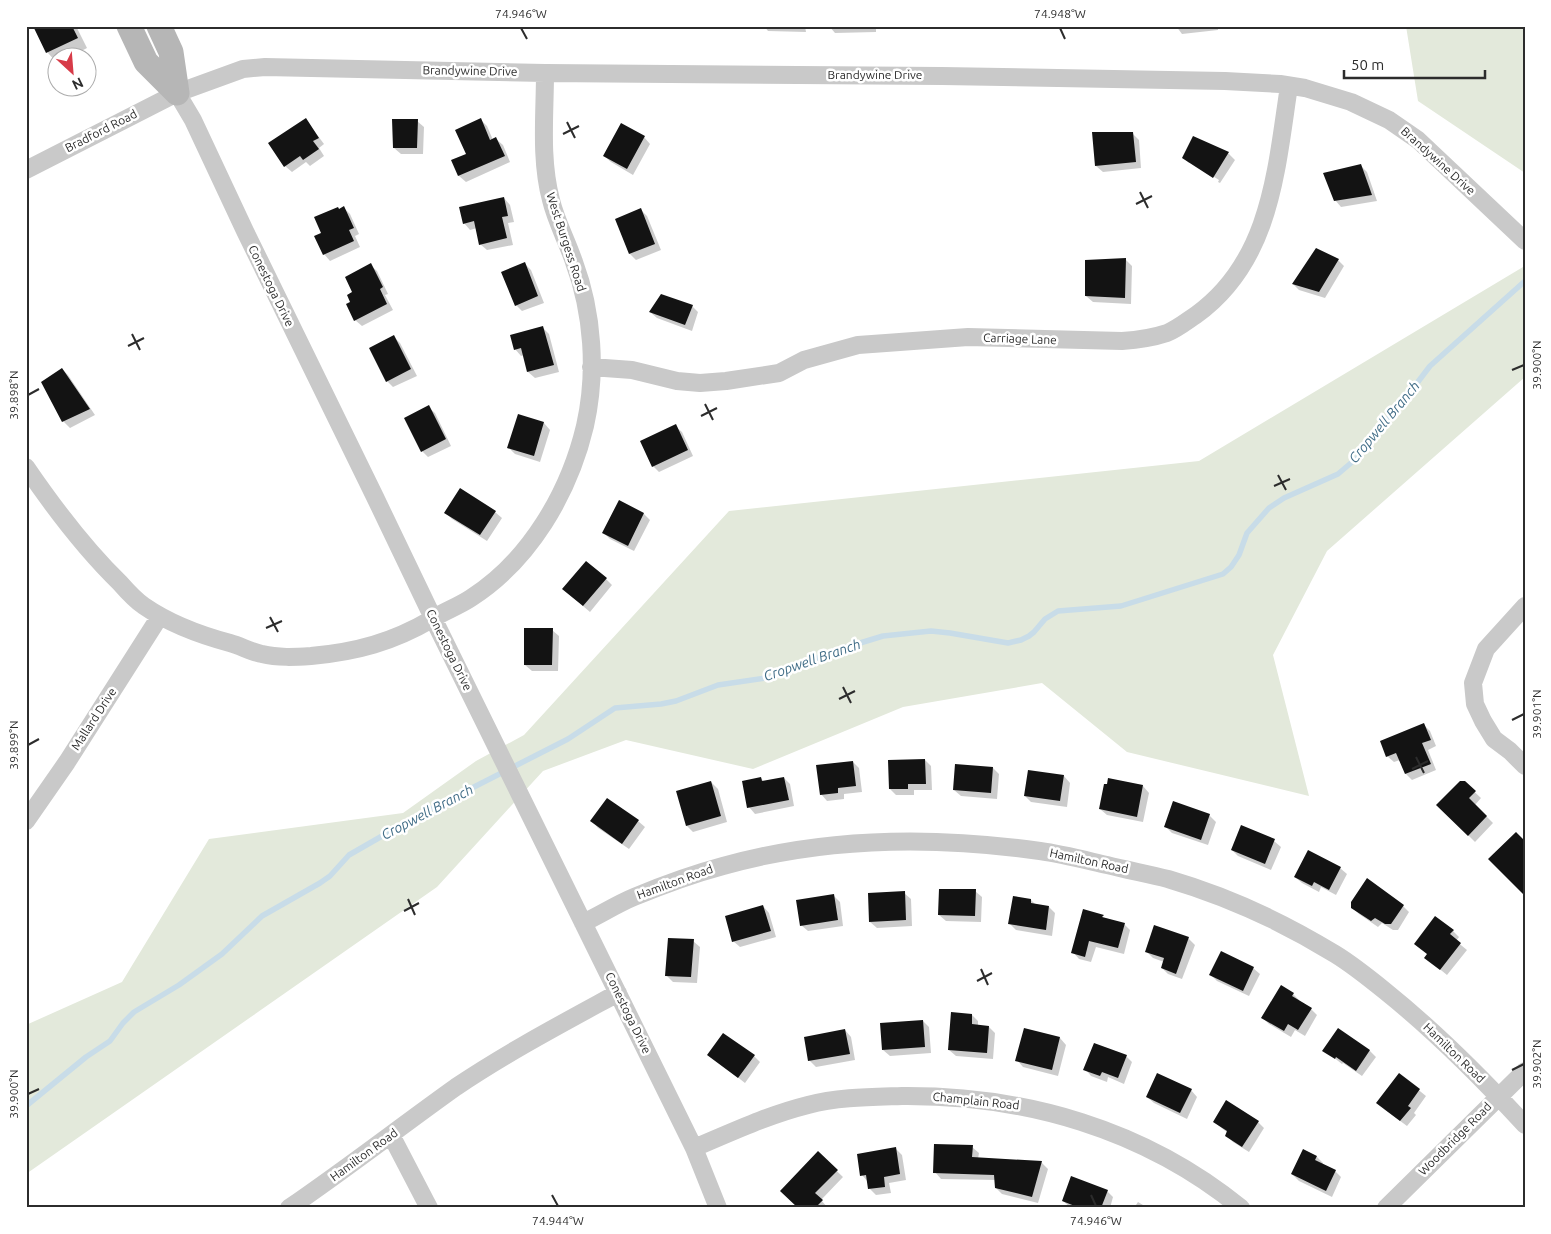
<svg xmlns="http://www.w3.org/2000/svg" width="1551" height="1234" font-family="Ubuntu,sans-serif">
<style>
.green{fill:#e3e9db}
.shadow{fill:#0003}
.lines{fill:none;stroke-linecap:round;stroke-linejoin:round}
.stream{stroke:#c8dce8;stroke-width:5.5}
.building{fill:#131313}
.street{stroke:#c9c9c9;stroke-width:18}
.secondary{stroke:#b6b6b6;stroke-width:25}
.ticks{fill:none;stroke:#2c2c2c;stroke-width:2}
.labels{text-anchor:middle;stroke-width:5;stroke-linejoin:round;paint-order:stroke}
.street-label{font-size:12px;fill:#2c2c2c;stroke:#fff}
.water-label{font-size:14px;font-style:italic;fill:#416d87;stroke:#fff}
.neatline{fill:none;stroke:#2c2c2c;stroke-width:2}
.ticks-label{font-size:12px;text-anchor:middle;fill:#2c2c2c}
</style>
<rect width="100%" height="100%" fill="#fff"/>
<!-- green -->
<path class="green" d="M1406,26H1525V173L1418,101Z
M1525,259V377L1327,551L1273,655L1309,796L1127,752L1042,683L903,707L753,769L626,740L543,771L437,887L26,1174V1025L122,982L209,839L403,813L476,761L524,735L729,511L1199,461L1523,267Z"/>
<!-- shadow -->
<path class="shadow" d="M35,26H76L87,48L68,58H58L57,63L48,53Z
M472,26H516L517,27H473Z
M612,26H653L654,28H614Z
M764,26H805L806,32L768,31Z
M829,26H876V32L835,33Z
M1176,26H1218V30L1182,34Z
M306,120L324,144L319,148L324,156L310,166L306,162L292,172L285,166Z
M481,120L487,126L493,140L496,139L503,145L510,162L466,182L459,176L453,161L467,155Z
M417,121L424,127L423,154H401L394,148Z
M1132,133L1139,140L1141,168L1103,172L1096,166Z
M644,137L650,144L633,175L611,162L604,156Z
M1194,137L1229,154L1235,160L1220,183L1218,182L1219,180L1189,161V163L1184,158Z
M1361,166L1367,172L1377,201L1341,207L1335,200Z
M504,198L510,205L514,222L508,223L513,245L487,250L480,244L477,228L470,230L464,223Z
M338,208L340,210L344,208L350,214L359,234L355,236L360,247L330,261L324,254L322,233Z
M641,210L647,216L661,250L636,260L630,254Z
M1125,259L1132,266L1131,304L1093,302L1086,296Z
M1338,260L1344,266L1325,298L1299,290L1293,284Z
M524,263L531,270L544,303L522,311L516,305Z
M370,265L377,271L388,294L385,295L393,310L362,326L355,320L352,302L354,292Z
M692,306L698,312L692,331L657,318L650,312Z
M543,328L549,334L559,372L535,378L528,372L524,355L521,356L515,349Z
M394,337L400,343L417,376L393,387L387,381Z
M62,369L68,375L95,415L70,428L63,421Z
M428,407L435,413L451,446L428,457L422,451Z
M544,423L550,430L540,462L515,454L509,448Z
M675,426L682,432L693,456L659,472L653,466Z
M620,502L644,514L650,520L634,551L610,539L604,533Z
M495,512L502,518L487,541L452,519L446,513Z
M606,579L612,585L590,612L570,595Z
M552,630L559,636L558,671H532L525,665Z
M1423,724L1430,731L1436,746L1428,750L1436,770L1412,780L1406,774L1400,760L1394,762L1387,756Z
M925,760L931,766L932,790H914V795H896L890,789Z
M853,762L859,768L862,792L844,794V799L827,801L821,794Z
M993,768L999,774L997,799L961,796L954,790Z
M1029,771L1064,776L1070,783L1067,807L1031,802L1025,796Z
M761,778L764,782L784,778L790,784L794,806L755,814L749,807Z
M711,782L718,789L727,822L693,832L687,826Z
M1465,783L1481,798L1475,805L1493,823L1475,842L1438,805Z
M1143,786L1149,793L1143,822L1107,815L1100,809Z
M607,799L638,821L645,827L629,849L598,828L592,821Z
M1209,815L1216,822L1208,845L1172,833L1165,826Z
M1274,841L1281,847L1271,870L1238,856L1232,850Z
M1340,868L1347,874L1336,895L1321,887L1319,892L1302,883L1295,877Z
M975,891L982,897L981,922L946,921L939,915Z
M904,893L911,899L912,926L877,928L870,922Z
M833,895L840,902L843,926L808,931L801,925Z
M1031,900L1036,905L1049,907L1055,913L1052,936L1016,930L1010,924Z
M763,906L769,913L776,937L740,947L733,941Z
M1403,906L1409,912L1398,930H1393L1382,923L1378,927L1359,914L1352,907Z
M1083,911L1124,924L1130,930L1124,954L1096,947L1091,962L1079,959L1073,952Z
M1453,931L1459,937L1456,941L1467,950L1447,975L1426,958Z
M1188,938L1195,945L1182,979L1168,974L1162,968L1164,962L1153,958L1146,951Z
M693,941L700,947L697,983L673,982L666,975Z
M1253,968L1260,974L1249,996L1217,981L1211,975Z
M1293,994L1299,1000L1298,1001L1311,1009L1317,1015L1305,1036L1295,1030L1291,1037L1269,1024L1263,1018Z
M972,1015L978,1021V1026L989,1027L995,1033L993,1059L956,1056L949,1050Z
M923,1021L929,1027L931,1053L890,1056L883,1050Z
M1025,1029L1060,1038L1066,1045L1058,1076L1023,1067L1017,1060Z
M845,1030L851,1037L855,1060L816,1067L809,1060Z
M1339,1030L1370,1051L1376,1057L1362,1076L1343,1063L1342,1064L1324,1050Z
M709,1055L754,1056L760,1062L745,1083Z
M1126,1056L1132,1062L1124,1084L1108,1077L1107,1082L1091,1076L1085,1069Z
M1400,1075L1426,1096L1414,1113L1416,1115L1407,1126L1384,1109Z
M1191,1090L1197,1097L1187,1119L1154,1103L1147,1097Z
M1214,1122H1258L1264,1128L1249,1152L1233,1142L1226,1135L1228,1133Z
M972,1147L979,1153L978,1159L1041,1162L1048,1169L1038,1203L1002,1194L996,1188V1180L941,1179L935,1172Z
M895,1148L902,1155L906,1180L889,1183L891,1193L876,1195L870,1189L868,1182L862,1175Z
M818,1153L843,1177L821,1200L828,1208H799Z
M1317,1157L1323,1163L1322,1165L1335,1171L1341,1177L1332,1197L1299,1181L1292,1174Z
M1107,1191L1113,1197L1110,1208H1071L1063,1201Z
M1138,1202L1148,1208H1134Z"/>
<g class="lines">
<!-- stream -->
<path class="stream" d="M26,1106L86,1057L110,1041L123,1023L134,1012L179,985L222,954L262,916L320,883L330,876L349,855L417,816L568,739L615,708L661,704L676,701L718,685L772,677L834,651L883,636L931,631L950,633L1008,643L1021,640L1029,636L1034,632L1045,619L1058,611L1121,606L1223,574L1231,567L1239,555L1247,533L1269,508L1284,498L1338,474L1358,457L1375,431L1395,412L1430,366L1525,281"/>
</g>
<!-- building -->
<path class="building" d="M33,26H72L78,38L46,53Z
M306,118L319,138L313,141L319,149L303,160L300,156L284,167L268,143Z
M481,118L490,140L496,137L505,156L458,176L451,160L466,154L455,130Z
M392,119H418L417,148H393Z
M621,123L645,136L627,169L603,156Z
M1092,132H1133L1136,162L1095,166Z
M1193,136L1229,152L1213,178L1182,158Z
M1361,164L1372,195L1334,201L1323,173Z
M504,197L508,216L502,217L507,238L479,245L474,221L463,224L459,207Z
M344,206L354,228L349,230L354,241L323,255L314,236L321,233L314,217L338,207L339,209Z
M641,208L655,244L629,254L615,219Z
M1316,248L1339,259L1319,292L1292,284Z
M1126,258L1125,298L1085,296V260Z
M525,262L538,296L515,306L501,272Z
M371,263L383,287L380,289L387,304L354,321L346,304L350,302L347,295L352,292L345,277Z
M661,294L693,305L685,325L649,312Z
M543,326L554,365L527,372L521,348L514,350L510,335Z
M394,335L411,369L386,382L369,348Z
M62,368L90,409L62,422L41,382Z
M429,405L446,439L421,452L404,418Z
M518,414L544,422L534,456L507,448Z
M676,424L688,450L652,467L640,441Z
M460,488L496,511L480,535L444,513Z
M619,500L644,513L628,546L602,533Z
M586,561L607,578L583,606L562,589Z
M524,628H553L552,665H524Z
M1424,723L1431,740L1422,743L1431,764L1405,774L1396,753L1386,757L1380,741Z
M925,759L926,784H908V789H889L888,760Z
M853,761L856,786L838,788V793L820,795L816,765Z
M955,764L993,767L991,793L953,790Z
M1028,770L1064,775L1060,801L1024,796Z
M761,777L762,781L784,777L789,800L747,808L742,781Z
M1108,778L1143,785L1137,817L1099,809L1104,784H1107Z
M711,781L721,816L686,826L676,791Z
M1460,781H1465L1476,791L1469,798L1487,816L1468,836L1436,805Z
M607,798L639,820L622,844L590,821Z
M1173,801L1210,814L1201,840L1164,827Z
M1241,825L1275,839L1265,864L1231,850Z
M1516,832L1525,841V896L1488,859Z
M1308,850L1341,867L1329,890L1314,882L1312,886L1294,877Z
M1367,878L1404,905L1391,924H1385L1375,918L1371,921L1351,908V902Z
M939,889H976L975,916L938,915Z
M905,891L906,920L869,922L868,893Z
M834,894L838,920L800,926L796,900Z
M1013,896L1031,899V903L1049,906L1046,930L1008,924Z
M763,905L771,931L732,942L725,916Z
M1083,909L1104,915L1102,917L1125,923L1118,948L1089,941L1085,957L1071,953Z
M1435,916L1454,930L1450,934L1461,943L1440,970L1424,958L1427,954L1414,944Z
M1154,925L1189,937L1176,974L1161,968L1164,958L1145,952Z
M668,938L694,939L691,977L665,976Z
M1221,951L1254,967L1243,991L1209,975Z
M1281,985L1294,993L1292,996L1312,1008L1298,1030L1288,1024L1284,1031L1261,1018Z
M951,1012L972,1014V1024L989,1026L987,1053L948,1050Z
M923,1020L925,1047L882,1050L880,1023Z
M1024,1028L1060,1037L1052,1070L1015,1061Z
M1338,1028L1370,1050L1356,1071L1336,1057L1335,1059L1322,1051Z
M845,1029L850,1054L808,1061L804,1037Z
M723,1033L755,1055L738,1078L707,1055Z
M1094,1043L1127,1055L1118,1078L1102,1072L1100,1076L1083,1070Z
M1157,1073L1192,1089L1180,1113L1146,1097Z
M1399,1073L1420,1089L1408,1106L1411,1108L1400,1121L1376,1103Z
M1226,1100L1259,1121L1242,1147L1225,1136L1227,1131L1213,1122Z
M934,1144L973,1145L972,1157L1042,1161L1032,1197L995,1188L994,1175L933,1173Z
M896,1147L900,1174L884,1177L885,1187L868,1189L866,1175L860,1176L857,1154Z
M1303,1149L1317,1156L1315,1160L1336,1170L1326,1191L1291,1174Z
M818,1151L838,1170L815,1193L823,1200L815,1208H798L780,1191Z
M1071,1176L1108,1190L1101,1208H1080L1062,1201Z"/>
<g class="lines">
<!-- street -->
<path class="street" d="M177,93L193,120L245,231L375,497L433,618L694,1148L718,1208
M26,170L177,93L243,69L265,67L545,73L942,76L1225,81L1280,84L1305,88L1351,102L1389,120L1418,140L1525,241
M591,367L632,370L677,381L700,383L726,381L779,373L804,360L858,345L886,343L968,337L1122,341C1137,340 1152,338 1167,333C1177,329 1187,321 1196,315C1271,261 1276,171 1289,86
M26,467C54,508 84,548 120,583C127,591 135,600 144,606C170,624 200,635 230,643C241,646 251,652 262,654C278,658 295,657 311,656C356,652 393,642 432,619C445,611 459,606 471,598C530,560 569,493 585,426C597,373 593,313 574,262C567,241 556,221 551,200C540,159 545,114 545,73
M1525,606L1486,649L1473,683L1475,704L1483,721L1494,739L1510,751L1525,766
M26,821L67,762L160,616
M583,923C600,915 617,904 634,897C663,885 693,874 723,866C826,837 935,836 1040,851C1062,854 1085,860 1107,865C1127,870 1148,874 1168,879C1226,896 1283,922 1335,954C1353,965 1369,978 1385,991C1436,1032 1481,1077 1525,1125
M391,1135L429,1208
M694,1148C732,1132 768,1115 808,1105C838,1097 871,1097 902,1096C1025,1095 1144,1129 1241,1208
M289,1208C346,1169 400,1127 456,1087C508,1052 563,1023 618,993
M1386,1208L1525,1071"/>
<!-- secondary -->
<path class="secondary" d="M129,26L146,62L177,93
M159,26L171,52L177,93"/>
</g>
<!-- ticks -->
<path class="ticks" d="M521,28L527,39M1060,28L1065,39M567,122L575,138M563,134L579,126M1140,192L1148,208M1136,204L1152,196M132,334L140,350M128,346L144,338M1512,370L1524,365M28,395L39,389M705,404L713,420M701,416L717,408M1278,475L1286,490M1274,486L1290,479M270,617L278,632M266,628L282,621M843,687L851,703M839,699L855,691M1512,720L1524,714M28,745L39,739M1416,757L1424,773M1412,769L1428,761M408,899L415,915M404,911L419,903M981,969L988,985M977,981L992,973M1512,1070L1524,1064M28,1094L39,1089M552,1195L558,1206M1091,1195L1096,1206"/>
<g class="labels">
<!-- street labels -->
<g class="street-label">
<text transform="translate(470 71) rotate(1)" y="4">Brandywine Drive</text>
<text x="875" y="79">Brandywine Drive</text>
<text transform="translate(101 131) rotate(-27)" y="4">Bradford Road</text>
<text transform="translate(1438 161) rotate(42)" y="4">Brandywine Drive</text>
<text transform="translate(566 242) rotate(72)" y="4">West Burgess Road</text>
<text transform="translate(271 286) rotate(64)" y="4">Conestoga Drive</text>
<text transform="translate(1020 339) rotate(2)" y="4">Carriage Lane</text>
<text transform="translate(449 650) rotate(64)" y="4">Conestoga Drive</text>
<text transform="translate(94 719) rotate(-57)" y="4">Mallard Drive</text>
<text transform="translate(1089 861) rotate(12)" y="4">Hamilton Road</text>
<text transform="translate(675 882) rotate(-20)" y="4">Hamilton Road</text>
<text transform="translate(628 1013) rotate(64)" y="4">Conestoga Drive</text>
<text transform="translate(1454 1053) rotate(44)" y="4">Hamilton Road</text>
<text transform="translate(976 1101) rotate(6)" y="4">Champlain Road</text>
<text transform="translate(1455 1139) rotate(-45)" y="4">Woodbridge Road</text>
<text transform="translate(364 1155) rotate(-36)" y="4">Hamilton Road</text>
</g>
<!-- water labels -->
<g class="water-label">
<text transform="translate(1384 422) rotate(-50)" y="5">Cropwell Branch</text>
<text transform="translate(812 660) rotate(-19)" y="5">Cropwell Branch</text>
<text transform="translate(427 812) rotate(-28)" y="5">Cropwell Branch</text>
</g>
</g>
<!-- border -->
<rect width="1551" height="1234" fill="none" stroke="#ffffff" stroke-width="55"/>
<!-- north arrow -->
<g transform="translate(72 72) rotate(154)"><circle r="24" fill="#ffffff" stroke="#ababab"/>
<path d="M0-4L9 19L0 12L-9 19Z" fill="#d73b48"/>
<text y="-8" font-size="14" font-weight="bold" text-anchor="middle" fill="#2c2c2c">N</text>
</g>
<!-- scale -->
<path d="M1344 70v8h141v-8" fill="none" stroke="#2c2c2c" stroke-width="2.5"/>
<text x="1351" y="70" font-size="15" fill="#2c2c2c" stroke="#ffffff" stroke-width="4" paint-order="stroke">50 m</text>
<rect x="28" y="28" width="1496" height="1178" class="neatline"/>
<g class="ticks-label">
<text x="521" y="18">74.946°W</text>
<text x="1060" y="18">74.948°W</text>
<text transform="translate(1537 365) rotate(-90)" y="4">39.900°N</text>
<text transform="translate(14 395) rotate(-90)" y="4">39.898°N</text>
<text transform="translate(1537 714) rotate(-90)" y="4">39.901°N</text>
<text transform="translate(14 745) rotate(-90)" y="4">39.899°N</text>
<text transform="translate(1537 1064) rotate(-90)" y="4">39.902°N</text>
<text transform="translate(14 1094) rotate(-90)" y="4">39.900°N</text>
<text x="558" y="1225">74.944°W</text>
<text x="1096" y="1225">74.946°W</text>
</g>
</svg>
